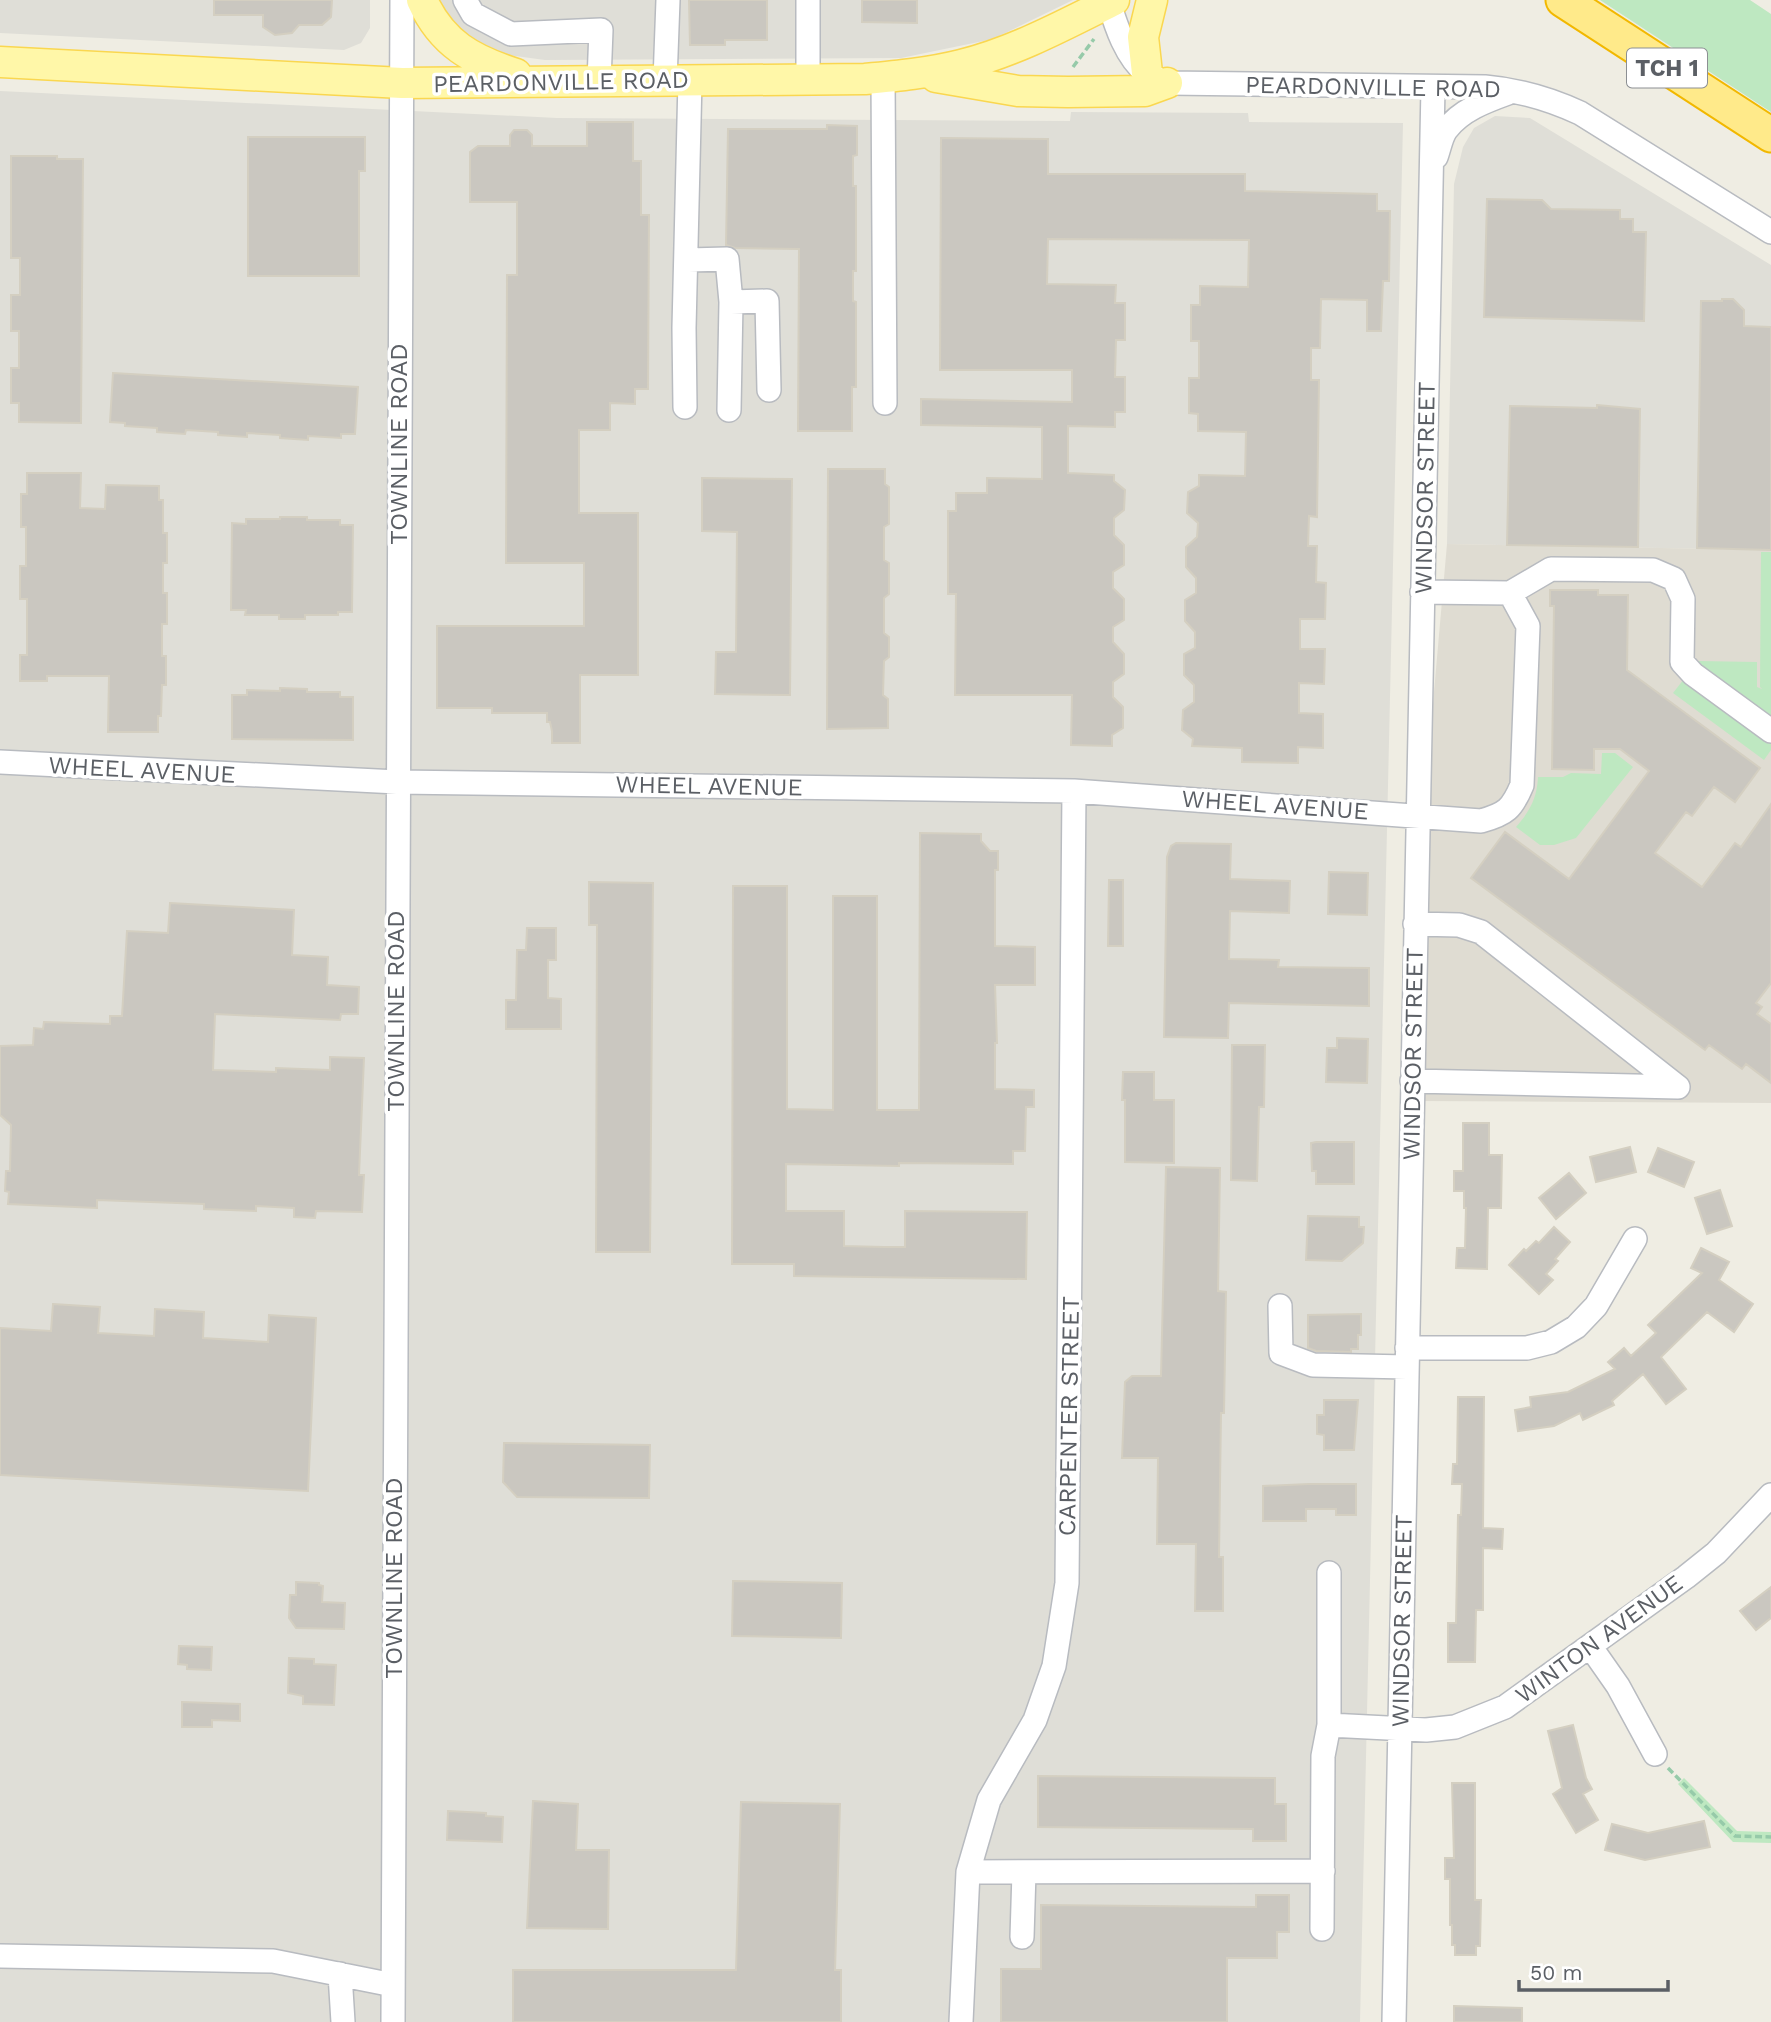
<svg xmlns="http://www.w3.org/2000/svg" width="1771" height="2022" font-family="'Work Sans',sans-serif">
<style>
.industrial{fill:#dfded7}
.education{fill:#dfdcd2}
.green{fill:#bee8c1}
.building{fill:#cac7c0;stroke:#d4cfc1;stroke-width:2}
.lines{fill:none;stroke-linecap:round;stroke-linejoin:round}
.minor-casing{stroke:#b8bbc0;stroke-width:26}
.major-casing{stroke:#fad750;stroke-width:33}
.highway-casing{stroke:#f2b800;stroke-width:37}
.path{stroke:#96caa9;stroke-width:3.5;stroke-dasharray:7 3.5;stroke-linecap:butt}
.minor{stroke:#fff;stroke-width:23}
.major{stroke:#fff7a8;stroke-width:30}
.highway{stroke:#ffea8a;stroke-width:33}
.labels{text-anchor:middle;stroke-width:7;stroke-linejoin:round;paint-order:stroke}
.shield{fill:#fff;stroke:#8c8f93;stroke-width:2}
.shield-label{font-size:23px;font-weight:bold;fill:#5b5f65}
.street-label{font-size:24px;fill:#5b5f65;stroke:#fff}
</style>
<rect width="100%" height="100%" fill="#efede3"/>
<!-- industrial -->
<path class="industrial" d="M0,0H370V28L361,43L344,50L0,33Z
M438,0H1073L993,39L901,58L545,60L508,55L480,47L459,30L444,14Z
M0,91L557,118L1070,121L1071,112L1248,113L1249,122L1403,123L1360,2022H0Z
M1495,116L1530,118L1771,265V550L1447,544L1454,184L1463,147L1474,128Z"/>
<!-- education -->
<path class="education" d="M1447,544L1771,550V1103L1417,1101L1423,817Z"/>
<!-- green -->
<path class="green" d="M1600,0H1750L1771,14V112Z
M1761,552H1771V750L1764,760L1673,693L1698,661L1757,662V687L1762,689L1760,687Z
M1602,753H1615L1633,767L1576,838L1554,845H1540L1516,827C1530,811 1537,798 1538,777H1563L1571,773L1601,774Z
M1684,1778L1737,1831L1771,1832V1843L1733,1842L1678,1784Z"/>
<!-- building -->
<path class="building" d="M214,0H332L331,17L322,25H299L292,33L275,35L263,27V15H214Z
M689,0H767V40H725V45H690Z
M862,0H917V23L862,22Z
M587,122H633V161H641V215H649L648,389H635V404L610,403V430H579V513H638V675H580V743H552V731L550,722H547V713H492V708H437V626H584V563H506L507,275H517V202H470V152L478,146H510V135L514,130H527L532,135V146H587Z
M827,125L857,126V155L853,156V186H856V271H853V301L856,302V387H852V431H798L799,249L735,248L726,245L728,129H827Z
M248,137H365V171H359V276H248Z
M941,138L1048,139V174H1245V191L1377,194V211H1390L1389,281H1383L1381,331H1367V300L1321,299L1320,348H1311V380H1319L1317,517L1309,516L1308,546H1317L1316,582L1326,583L1325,619H1300V649H1325L1324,684L1299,683V713L1323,714V748L1298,747V763L1242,762V748L1192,746L1193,739L1182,730L1183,710L1194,702V685L1184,675V654L1195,648V632L1185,621V600L1196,593V578L1186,567V547L1197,537L1198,523L1187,513L1188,492L1199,486V475L1245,476L1246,432L1198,431V414L1189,413V378H1199V341H1191V305H1200V286L1248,287L1249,240L1048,239L1047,284L1116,285L1115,303H1125V340H1116L1115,377H1125V412H1115V427L1068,426V473L1114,475V481L1125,490L1124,510L1114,518V535L1124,545V565L1113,572V588L1124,599V620L1113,627V642L1124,654V674L1113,682V697L1123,707V728L1112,735V746L1071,745L1072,695H955L956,594H948V511H956V493H987V478L1042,479V427L921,425V399L1072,402V370H940Z
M11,156H57V159H83L81,423L19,422V403H11V368H19V331H11V295H20V258H11Z
M1487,199L1542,200L1551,209L1620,210V219H1633V232H1646L1644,321L1484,317Z
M1722,299H1733L1744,310V326L1771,327V550L1697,548L1701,301H1722Z
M113,373L358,387L355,434H341V438L308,436V440L280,438V435L247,433V437L218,435V432L186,430L185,434L157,432V428L125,426V423L110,422Z
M1597,405L1640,409L1638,547L1507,545L1510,406L1597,408Z
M828,469H885V484L889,487V524L884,527V560L889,563V594L884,598V633L889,637V657L884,661L883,695L888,699V728L827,729Z
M27,473H81L80,508L105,509L106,485L159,486V500H163V533H167V563H163V593H167V624H162V656H166V685H162L161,716H158V732H108L109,676H47V681H20V655H27V599H20V566H26V527H21V494H27Z
M702,478L792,479L790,695L715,694L716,652H736L737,532L702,531Z
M280,517H307V520H340V525H353L352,612H338V615H305V619H279V615H245L246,610H231L232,523L246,524V519H280Z
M1550,590H1598V595H1628L1627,670L1760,768L1735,802L1714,787L1692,816L1686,812L1655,853L1702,887L1735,843L1741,847L1771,804V983L1756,1003L1762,1007L1757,1014L1771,1024V1083L1746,1064L1742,1069L1709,1045L1705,1050L1471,878L1505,832L1569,879L1649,771L1620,749H1594V770L1552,769L1554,606H1550Z
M280,688L307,689V692H340V697H353V740L232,739V695H247V690L280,691Z
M920,833L981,834V841L990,851H998V870H995V946L1035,947V985H995L997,1043H995V1089L1034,1090V1107H1026L1025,1151H1013V1164L899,1163V1166L786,1164V1211H844V1246L884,1247H905V1211L1027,1212L1026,1279L794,1276V1264H732L733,886H787V1109L833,1110V896H877V1110H919Z
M1176,843L1231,844L1230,879L1290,881L1289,913L1230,911L1229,959L1279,960L1278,967L1369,968V1006L1229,1003L1228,1038L1164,1037L1167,857L1171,846Z
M1329,872L1368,873L1367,915L1328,914Z
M1109,880H1123V946H1108Z
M589,882L653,883L650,1252H596L597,925H589Z
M170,903L294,910L292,955L328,957L327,985L359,987L358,1014H341L340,1020L215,1014L213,1070L276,1072V1068L330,1070V1057L364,1058L359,1175H364L362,1212L316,1211L315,1218L294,1217V1208L256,1206V1211L204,1209V1204L97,1200V1208L8,1204L9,1192L5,1191L6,1171H10L11,1125L0,1115V1046L33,1045L34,1028L43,1029L44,1022L110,1024V1016H122L127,931L168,933Z
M527,928H556V960H548V998L561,999V1029H506V1000H516L517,950H526Z
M1337,1038L1368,1039L1367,1083L1326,1082L1327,1048H1337Z
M1232,1045H1265L1264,1107H1259L1257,1181L1231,1180Z
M1123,1072H1154V1100H1174V1163L1125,1162V1100H1122Z
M1463,1123H1489V1155H1502L1501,1208H1488L1487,1269L1456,1268L1457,1248H1465L1466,1208H1464V1191H1454V1171H1463Z
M1316,1142H1354V1184H1316V1171H1312L1311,1143Z
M1630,1147L1636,1172L1596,1182L1590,1157Z
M1658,1148L1694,1162L1684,1187L1648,1172Z
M1166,1167L1220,1168L1218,1291L1226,1292L1224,1413H1221L1219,1557H1223V1611H1195L1196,1544H1157L1158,1458H1122L1125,1382L1132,1376H1161Z
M1569,1173L1586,1193L1556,1219L1539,1198Z
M1720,1190L1732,1226L1707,1234L1695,1198Z
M1308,1216L1359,1217V1227H1364L1363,1243L1342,1261L1306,1260Z
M1554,1227L1570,1242L1555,1259L1558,1261L1546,1274L1553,1280L1539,1294L1509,1265L1524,1249L1526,1251L1536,1241L1539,1243Z
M1701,1248L1729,1262L1719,1280L1753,1304L1734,1332L1707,1312L1661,1357L1686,1389L1666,1404L1643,1374L1612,1401L1614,1405L1583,1420L1580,1413L1554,1426L1518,1431L1515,1410L1531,1407L1530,1397L1568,1392L1615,1369L1608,1362L1624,1348L1631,1356L1656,1333L1648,1325L1702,1273L1691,1268Z
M53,1304L100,1307L98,1333L154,1336L155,1309L204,1312L203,1338L268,1342L269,1315L316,1318L308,1491L0,1475V1328L51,1331Z
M1361,1314V1335H1358V1349H1351V1352L1316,1351L1308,1348V1315Z
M1458,1397H1484L1483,1528L1503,1529L1502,1549L1483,1548V1610H1476L1475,1662H1448V1623H1456L1458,1515H1461L1462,1484H1452L1453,1464H1457Z
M1324,1400H1358L1354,1450H1324V1435L1317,1434V1415H1324Z
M504,1443L650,1445L649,1498L517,1497L503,1482Z
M1309,1484H1356V1515H1336V1509H1306V1521H1263V1486Z
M733,1581L842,1583L841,1638L732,1636Z
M296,1582L319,1583V1585L323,1586L322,1602L345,1603L344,1629L296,1628L289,1618L290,1595H296Z
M1771,1587V1618L1756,1630L1740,1611Z
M179,1646L212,1647L211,1670L187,1669V1665L178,1664Z
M289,1658L314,1659V1664L336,1665L334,1705L303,1704V1696L288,1693Z
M182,1702L240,1704V1721L212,1720V1727H182Z
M1573,1725L1586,1778L1592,1789L1583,1794L1598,1820L1576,1833L1553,1794L1562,1788L1548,1731Z
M1038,1776L1275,1778V1804H1286V1841H1253V1829L1038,1827Z
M1452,1783H1475V1900H1481L1480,1946H1476V1955H1455V1945H1452V1925H1450V1879H1445V1858H1454Z
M533,1801L578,1804L576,1850H609L608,1929L527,1928Z
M741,1802L840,1804L835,1970H841V2022H513V1970H736Z
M448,1811L486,1813V1816L503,1817L502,1842L447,1840Z
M1704,1821L1710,1847L1645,1860L1605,1850L1612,1824L1648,1833Z
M1256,1895H1289V1932H1277V1958H1227V2022H1001V1969H1041V1905L1256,1907Z
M1454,2006L1522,2008V2022H1454Z"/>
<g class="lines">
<defs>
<path id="minor" d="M465,0L473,14L511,34L601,30L599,81
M1109,3C1116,26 1126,57 1146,73C1152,77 1160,80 1167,83L1485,87C1519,90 1548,98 1580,113L1771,232
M883,77L885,403
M808,80V0
M665,81L668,0
M1436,157C1439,149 1441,137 1446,130C1461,110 1486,101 1508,93
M688,260L727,259L731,302L729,410
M731,302L767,301L769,390
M685,407L684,328L690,80
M1510,593L1551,569L1653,570L1674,579L1683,599L1682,662L1693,674L1771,731
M0,762L397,782L1074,791L1481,821C1506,814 1512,809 1522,785L1528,626L1510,593L1422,592
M1415,924L1459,925L1481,932L1678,1087
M1412,1081L1678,1087
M1280,1306L1281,1353L1313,1365L1407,1367
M1407,1348H1527L1551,1342L1576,1327L1596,1306L1635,1239
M1590,1646L1618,1686L1655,1754
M1329,1725L1426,1730L1455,1727L1505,1707L1686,1577L1716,1553L1771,1495
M968,1872L1323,1871
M1322,1929L1323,1756L1329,1725V1573
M1022,1937L1024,1872
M0,1956L273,1961L393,1985
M340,1974L343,2022
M393,2022L402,0
M961,2022L968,1872L989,1800L1035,1720L1054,1666L1067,1583L1074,791
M1394,2022L1433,87"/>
<path id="major" d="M422,0C442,44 472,60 516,74
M0,62L402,83L865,79C897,76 929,73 961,65C1014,52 1066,24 1114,0
M1147,73L1143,37L1152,0
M936,77L1018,91L1068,92L1145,91L1167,83"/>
<path id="highway" d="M1563,0L1771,135"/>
</defs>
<!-- minor casing -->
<use href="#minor" class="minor-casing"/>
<!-- major casing -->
<use href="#major" class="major-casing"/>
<!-- highway casing -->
<use href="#highway" class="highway-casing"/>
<!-- path -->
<path class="path" d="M1073,67L1094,39
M1668,1768L1735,1836L1771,1837"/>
<!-- minor -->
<use href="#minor" class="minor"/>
<!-- major -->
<use href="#major" class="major"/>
<!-- highway -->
<use href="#highway" class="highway"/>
</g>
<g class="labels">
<!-- shield labels -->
<rect class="shield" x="1627" y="48.5" width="80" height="39" rx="5"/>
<g class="shield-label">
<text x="1667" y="76">TCH 1</text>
</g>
<!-- street labels -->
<g class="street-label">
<text transform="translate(561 82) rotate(-1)" y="8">PEARDONVILLE ROAD</text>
<text transform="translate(1373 87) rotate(1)" y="8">PEARDONVILLE ROAD</text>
<text transform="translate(399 444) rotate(-90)" y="8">TOWNLINE ROAD</text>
<text transform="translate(1425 488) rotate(-89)" y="8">WINDSOR STREET</text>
<text transform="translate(142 770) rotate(3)" y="8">WHEEL AVENUE</text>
<text transform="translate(709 786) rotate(1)" y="8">WHEEL AVENUE</text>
<text transform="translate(1275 805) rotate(4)" y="8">WHEEL AVENUE</text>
<text transform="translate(396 1011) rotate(-90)" y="8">TOWNLINE ROAD</text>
<text transform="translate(1413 1054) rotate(-89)" y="8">WINDSOR STREET</text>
<text transform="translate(1069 1416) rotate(-89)" y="8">CARPENTER STREET</text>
<text transform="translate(394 1578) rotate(-90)" y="8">TOWNLINE ROAD</text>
<text transform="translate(1402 1621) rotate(-89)" y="8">WINDSOR STREET</text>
<text transform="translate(1599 1639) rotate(-36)" y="8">WINTON AVENUE</text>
</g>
</g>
<!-- scale -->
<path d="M1519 1980v10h149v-10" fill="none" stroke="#5b5f65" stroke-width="3.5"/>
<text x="1530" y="1980" font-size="21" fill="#5b5f65" stroke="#ffffff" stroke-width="5" paint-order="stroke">50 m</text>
</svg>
